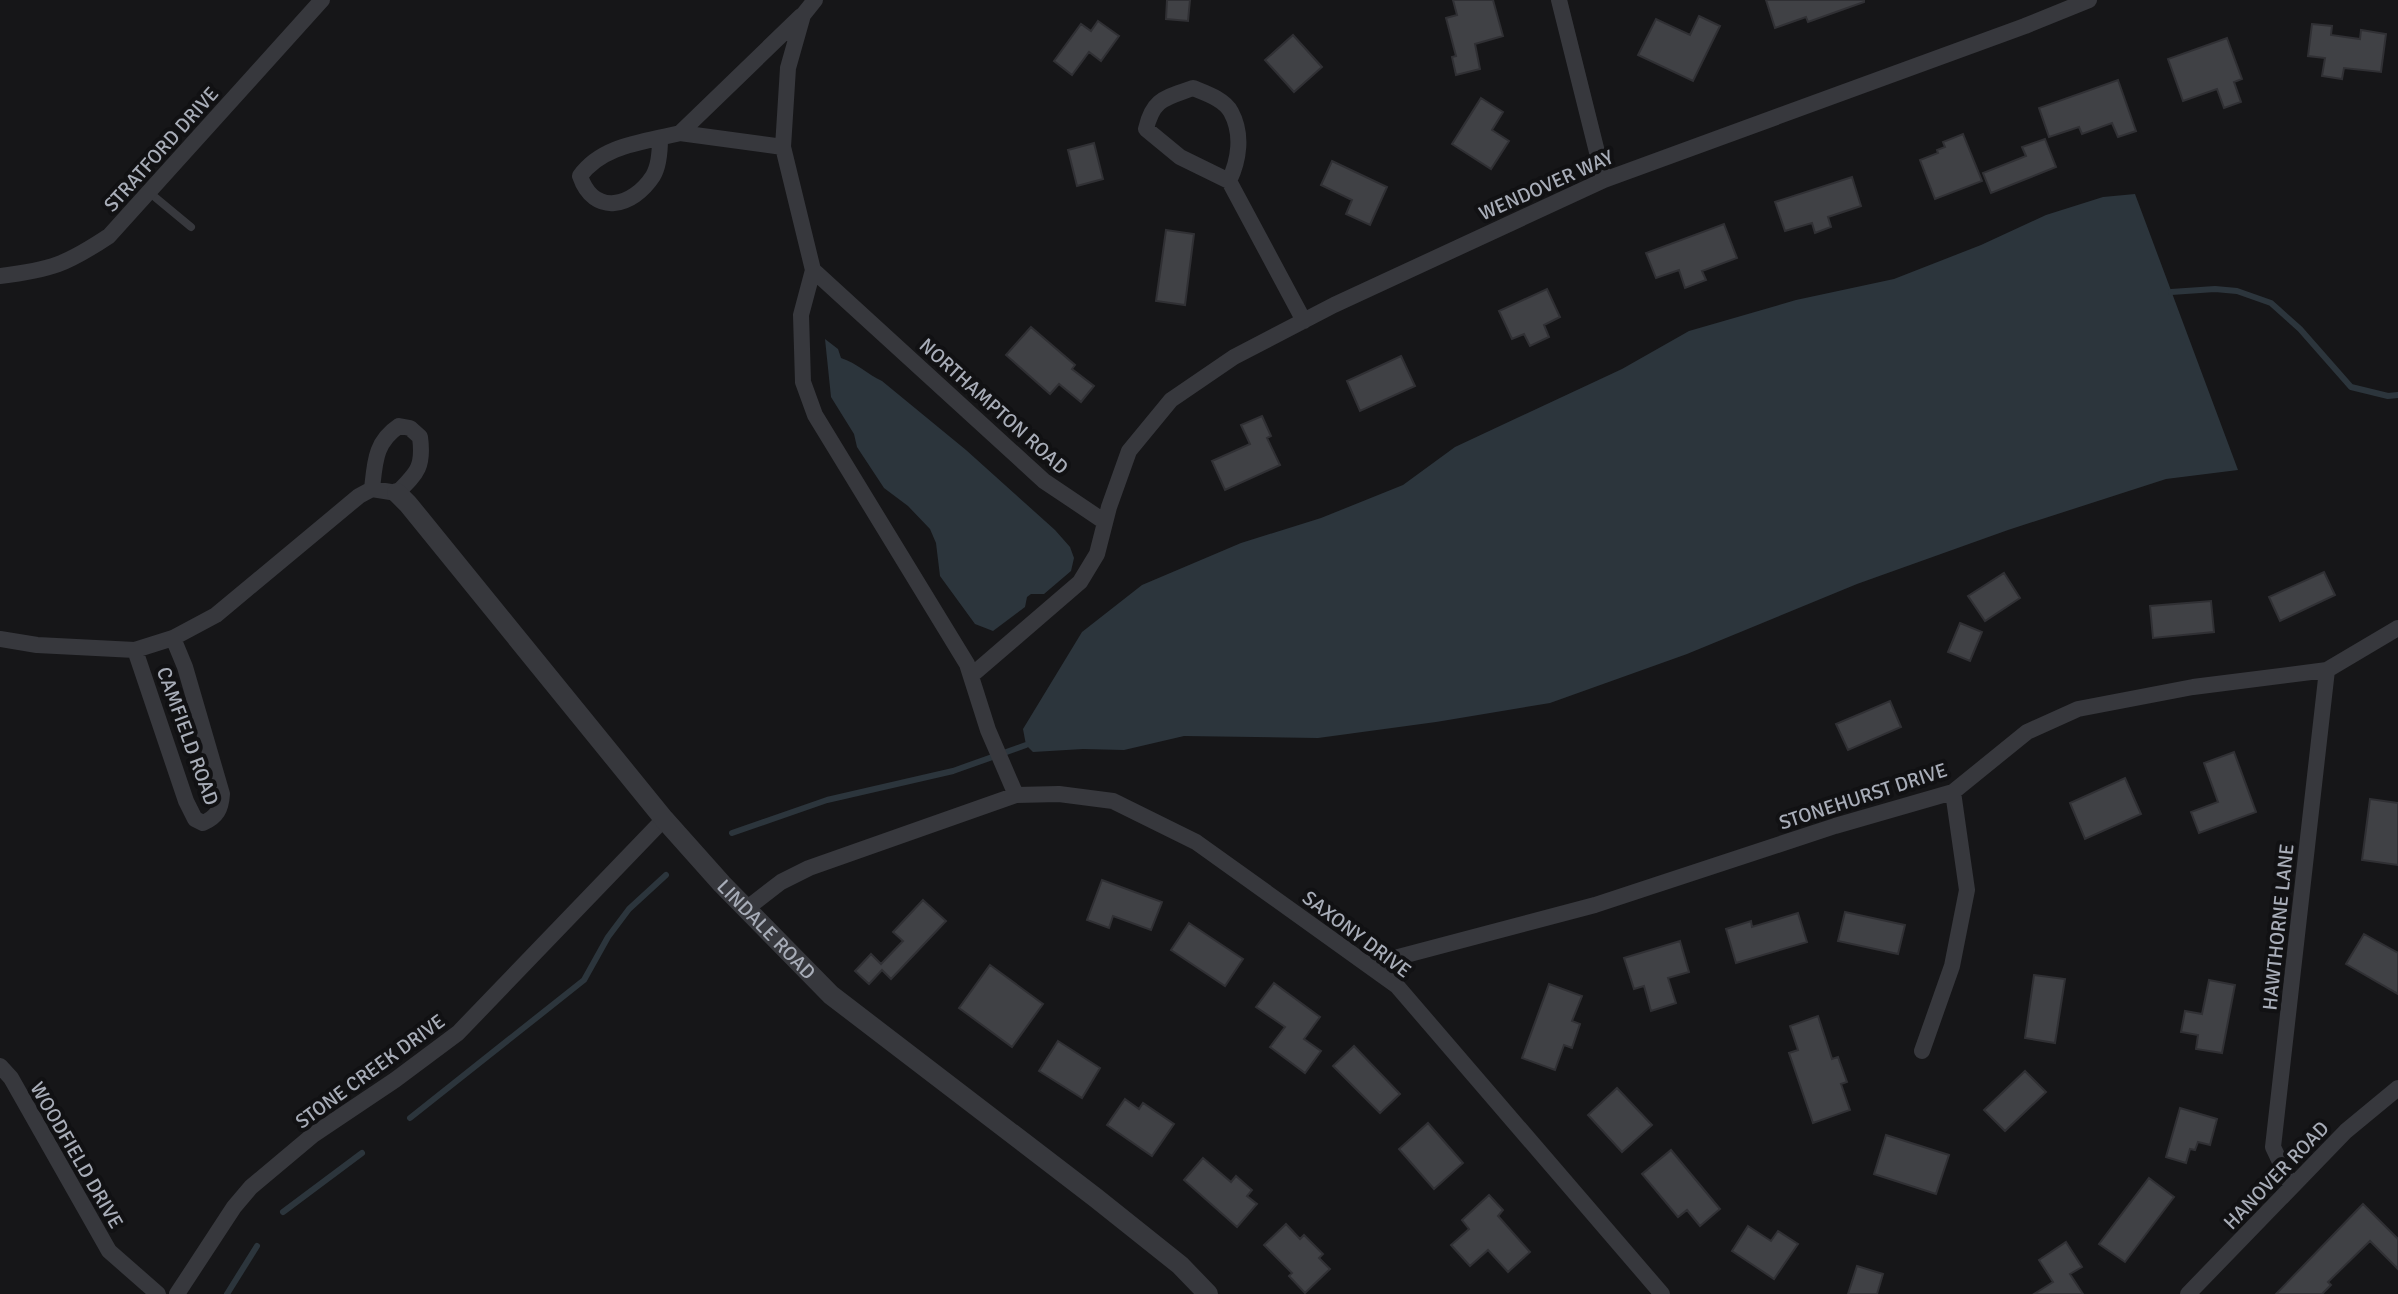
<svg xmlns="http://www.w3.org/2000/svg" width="2398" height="1294" font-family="Signika,sans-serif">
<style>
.water{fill:#2c353c}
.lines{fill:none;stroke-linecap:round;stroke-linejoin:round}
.stream{stroke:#2c353c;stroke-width:6}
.building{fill:#404145;stroke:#303034;stroke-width:2}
.service{stroke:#37383d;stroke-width:8}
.minor{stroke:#37383d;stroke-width:16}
.tertiary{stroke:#37383d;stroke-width:20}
.labels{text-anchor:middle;stroke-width:8;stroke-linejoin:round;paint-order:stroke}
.street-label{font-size:20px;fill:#a8adb8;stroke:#111113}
</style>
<rect width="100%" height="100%" fill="#161618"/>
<!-- water -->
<path class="water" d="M2135,194L2238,470L2166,479L2008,530L1857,584L1687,654L1550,703L1436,722L1318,738L1184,736L1124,750L1083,749L1033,752L1026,745L1023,729L1082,632L1142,585L1241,543L1321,518L1403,485L1455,447L1622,369L1689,331L1796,300L1894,279L1981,245L2046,215L2103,197Z
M825,339L838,349L841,358C857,363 867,374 882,381L966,450L1055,530L1070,547L1074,558L1071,571L1044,594H1031L1027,597L1025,607L993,631L975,624L940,576L936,543L930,529L908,506L884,488L857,447L854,434L831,397Z"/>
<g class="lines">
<!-- stream -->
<path class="stream" d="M2171,292L2215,289L2237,291L2271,303L2300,329L2351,387L2388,396L2398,395
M732,833L827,800L953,771L1026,745
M410,1118L584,980L608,937L629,909L666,875
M283,1212L362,1153
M227,1294L257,1246"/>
</g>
<!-- building -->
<path class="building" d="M1167,0H1190L1188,21L1166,19Z
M1453,0H1493L1503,36L1475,44L1480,69L1456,75L1452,57L1456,56L1446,18L1457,15Z
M1766,0H1864V2L1808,22L1806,17L1775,28Z
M1699,16L1720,26L1693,81L1638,55L1656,19L1690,35Z
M1098,21L1119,36L1101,61L1089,52L1072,75L1054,61L1081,24L1091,31Z
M2312,24L2332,26L2331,35L2360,39L2361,30L2386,34L2381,72L2344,68L2342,79L2322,76L2325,58L2308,56Z
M1293,35L1322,67L1294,92L1265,60Z
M2227,38L2242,79L2234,82L2241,102L2224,108L2217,89L2183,101L2168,59Z
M2118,80L2136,131L2118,137L2112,123L2082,134L2079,127L2049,137L2039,108Z
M1481,98L1503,112L1492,130L1509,141L1491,169L1452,144Z
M1963,134L1982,181L1935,199L1920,160L1938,153L1937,150L1945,147L1943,142Z
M2045,139L2056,167L1991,193L1983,173L2026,156L2022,147Z
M1094,143L1103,179L1077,186L1068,150Z
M1332,161L1387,187L1370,225L1346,214L1352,200L1321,185Z
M1852,177L1861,206L1828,217L1831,227L1815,233L1812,223L1785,231L1775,202Z
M1724,224L1737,258L1702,271L1706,280L1685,288L1679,270L1656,278L1646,253Z
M1166,230L1194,234L1185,305L1156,301Z
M1547,289L1560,317L1544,325L1549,337L1530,346L1524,334L1512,339L1499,311Z
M1031,327L1075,365L1072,369L1094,386L1081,402L1059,384L1050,394L1006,355Z
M1401,356L1415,386L1360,411L1347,381Z
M1262,416L1271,436L1267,438L1280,465L1225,490L1212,461L1250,444L1241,425Z
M2324,572L2335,595L2280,621L2269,597Z
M2004,573L2020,598L1985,621L1968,596Z
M2211,601L2214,632L2153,638L2150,606Z
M1960,623L1982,632L1970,661L1948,652Z
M1890,701L1901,727L1848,750L1836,724Z
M2234,752L2256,812L2199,833L2191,812L2218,802L2204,763Z
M2125,778L2141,814L2085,839L2070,803Z
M2370,799L2398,803V865L2362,860Z
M1102,880L1162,902L1151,930L1113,916L1109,928L1087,920Z
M923,900L946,921L891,979L882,970L869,984L855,971L871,954L881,964L903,941L893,932Z
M1845,912L1905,925L1898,954L1838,941Z
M1798,913L1807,942L1736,963L1726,929L1751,921L1752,927Z
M1189,923L1243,959L1225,986L1171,950Z
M2364,934L2398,953V994L2346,964Z
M1680,941L1689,972L1668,978L1676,1003L1651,1011L1644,986L1634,989L1624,958Z
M990,965L1043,1004L1012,1047L959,1008Z
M2034,975L2065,979L2055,1043L2025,1038Z
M2209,980L2235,985L2222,1053L2196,1049L2198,1035L2181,1032L2185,1011L2202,1014Z
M1274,983L1320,1017L1304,1039L1321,1051L1305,1073L1270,1047L1285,1027L1256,1007Z
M1549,984L1582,996L1572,1021L1580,1024L1572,1048L1564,1045L1555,1070L1522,1058Z
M1818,1016L1832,1059L1838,1057L1847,1082L1841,1084L1850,1110L1813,1123L1789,1053L1798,1050L1790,1026Z
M1058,1041L1100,1068L1082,1098L1039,1071Z
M1354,1046L1400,1094L1380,1113L1333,1066Z
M2025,1071L2046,1092L2005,1131L1984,1110Z
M1617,1088L1652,1125L1622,1152L1588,1115Z
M1125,1099L1139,1109L1143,1103L1174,1124L1152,1156L1107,1125Z
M2180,1108L2217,1119L2210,1145L2198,1142L2195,1150L2190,1149L2186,1163L2166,1157Z
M1428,1123L1463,1163L1434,1189L1399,1149Z
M1886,1135L1949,1155L1936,1194L1874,1174Z
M1671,1150L1720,1209L1700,1226L1687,1210L1678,1217L1642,1174Z
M1203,1158L1231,1182L1236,1176L1252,1190L1247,1196L1257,1204L1237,1227L1184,1180Z
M2149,1178L2174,1197L2125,1262L2099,1244Z
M1489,1195L1503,1210L1498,1216L1530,1252L1508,1272L1488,1250L1470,1266L1451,1245L1469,1229L1462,1220Z
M2363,1204L2398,1239V1269L2370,1241L2328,1282L2331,1285L2322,1294H2276Z
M1286,1224L1300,1239L1304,1235L1323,1254L1319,1258L1330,1269L1305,1293L1289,1276L1292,1273L1264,1245Z
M1748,1226L1771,1241L1778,1231L1798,1244L1774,1279L1732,1251Z
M2066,1242L2082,1267L2070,1274L2083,1294H2034L2053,1282L2039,1260Z
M1857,1266L1883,1274L1877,1294H1848Z"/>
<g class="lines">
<!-- service -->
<path class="service" d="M150,193L191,227"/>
<!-- minor -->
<path class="minor" d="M815,0L803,15L788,68L783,147L813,270L801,315L803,382L815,415L967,664L988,730L1016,795
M1559,0L1604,180
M1193,88C1205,93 1224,99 1231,112C1243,134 1239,160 1229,181L1180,157L1146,129C1153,98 1166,98 1193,88Z
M660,138C660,150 659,166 653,176C633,207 594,217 580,176C602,145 644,142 680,133
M783,147L680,133L801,16
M1229,181L1304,321
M813,270L1044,481L1105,522
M0,276C51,270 67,264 109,236L322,0
M0,639L37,645L135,650L173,638L216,615L359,496L372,489L397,493C417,473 424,467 420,437L410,428L399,426C375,442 375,462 372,489
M135,650L186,801L195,819L203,823C217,817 221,809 222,794L185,667L173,638
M972,675L1080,582L1097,554L1109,507L1129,451L1171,400L1234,357L1334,305L1604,180L2025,26L2089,0
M746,909L781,882L809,868L1016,795L1059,794L1113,801L1196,842L1397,986L1662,1294
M1368,965L1595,905L1835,826L1953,792L2027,732L2078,709L2193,687L2327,670L2398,628
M1922,1051L1952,966L1967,890L1953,792
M0,1066L11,1078L109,1251L158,1294
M2291,1185L2273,1147L2327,670
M177,1294L234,1207L251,1187L313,1135L395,1080L458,1033L664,819
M2188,1294L2346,1131L2398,1088"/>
<!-- tertiary -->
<path class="tertiary" id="s1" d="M397,493L408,504L664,819L722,884L831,995L1096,1198L1180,1265L1208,1294"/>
</g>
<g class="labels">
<!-- street labels -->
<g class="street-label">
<text transform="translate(161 149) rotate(-48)" y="7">STRATFORD DRIVE</text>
<text transform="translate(1546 185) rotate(-24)" y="7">WENDOVER WAY</text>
<text transform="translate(994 406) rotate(42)" y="7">NORTHAMPTON ROAD</text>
<text transform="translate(188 736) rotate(70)" y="7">CAMFIELD ROAD</text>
<text transform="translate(1863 796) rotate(-18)" y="7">STONEHURST DRIVE</text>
<text transform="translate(2278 927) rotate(-84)" y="7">HAWTHORNE LANE</text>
<text dy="7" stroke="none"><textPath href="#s1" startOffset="572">LINDALE ROAD</textPath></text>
<text transform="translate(1357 934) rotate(37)" y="7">SAXONY DRIVE</text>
<text transform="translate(370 1071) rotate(-36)" y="7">STONE CREEK DRIVE</text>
<text transform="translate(77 1155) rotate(60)" y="7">WOODFIELD DRIVE</text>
<text transform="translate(2276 1175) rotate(-46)" y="7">HANOVER ROAD</text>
</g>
</g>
</svg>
